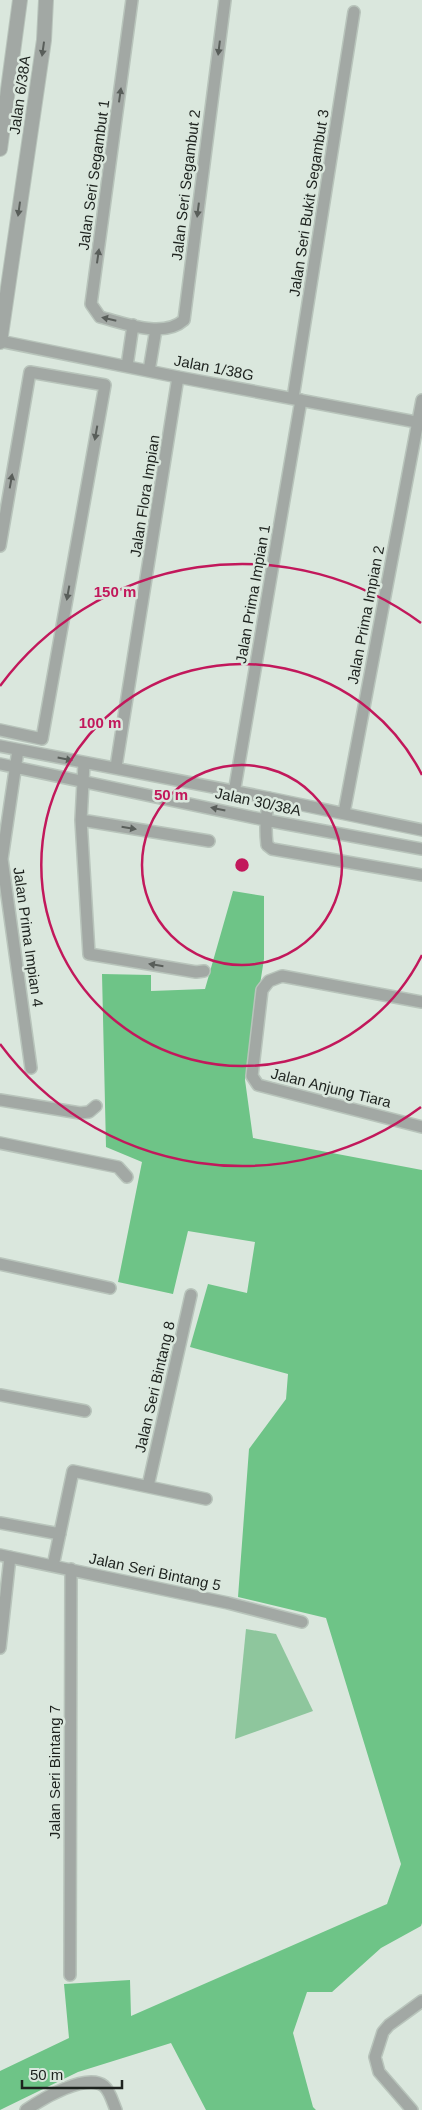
<svg xmlns="http://www.w3.org/2000/svg" width="422" height="2110" font-family="Arial,sans-serif">
<style>
.green{fill:#8ec69d}
.forest{fill:#6ec487}
.lines{fill:none;stroke-linecap:round;stroke-linejoin:round}
.minor-casing{stroke:#b8c4bb;stroke-width:14}
.tertiary-casing{stroke:#b8c4bb;stroke-width:16}
.minor{stroke:#a2a8a4;stroke-width:11}
.tertiary{stroke:#a2a8a4;stroke-width:14}
.oneway{fill:#595e5a}
.ring{fill:none;stroke:#c2185b;stroke-width:2.5}
.labels{text-anchor:middle;stroke-width:5;stroke-linejoin:round;paint-order:stroke}
.street-label{font-size:15px;fill:#1d221e;stroke:#dae7dd}
.centre{fill:#c2185b;stroke:#dae7dd;stroke-width:2.5}
.ring-label{font-size:15px;text-anchor:middle;font-weight:bold;fill:#c2185b;stroke:#dae7dd;stroke-width:5;stroke-linejoin:round;paint-order:stroke}
</style>
<rect width="100%" height="100%" fill="#dae7dd"/>
<!-- green -->
<path class="green" d="M246,1629L276,1634L313,1711L235,1739Z"/>
<!-- forest -->
<path class="forest" d="M233,891L264,896V959L245,1080L253,1138L422,1170V1923L421,1926L381,1948L332,1992H307L293,2033L313,2107L316,2110H206L171,2043L78,2072L0,2110V2071L69,2038L64,1984L130,1980L131,2016L387,1904L401,1864L326,1618L238,1597L249,1449L286,1399L288,1374L190,1347L208,1284L247,1293L255,1242L188,1231L173,1294L118,1282L142,1162L106,1147L102,974L151,975V991L205,989Z"/>
<g class="lines">
<defs>
<path id="minor" d="M132,0L91,304L100,317C124,323 163,339 184,320L225,0
M0,341L178,377L422,423
M127,366L133,325
M149,371L156,329
M293,398L354,12
M0,546L30,372L105,385L42,739L0,730
M0,746L269,798L422,830
M18,750L2,859L31,1068
M84,763L81,820L89,954L196,972L204,971
M0,764L265,820L422,849
M116,767L178,377
M234,793L301,400
M269,798C266,814 265,829 267,845L272,849L422,875
M344,813L422,400
M81,820L209,841
M422,1002L282,976L269,981L262,990L252,1076L258,1085L422,1127
M0,1100L80,1113L89,1112L96,1106
M0,1143L118,1167L127,1177
M0,1264L110,1288
M0,1395L85,1411
M148,1486L191,1295
M0,1523L60,1534
M0,1555L228,1603L302,1622
M53,1566L73,1471L206,1499
M0,1648L10,1557
M70,1975L71,1569
M26,2110C42,2099 87,2072 104,2086C110,2091 113,2103 116,2110
M412,2110L379,2072L375,2057L383,2032L389,2025L422,2001"/>
<path id="tertiary" d="M0,149L20,0
M0,342L44,40L46,0"/>
</defs>
<!-- minor casing -->
<use href="#minor" class="minor-casing"/>
<!-- tertiary casing -->
<use href="#tertiary" class="tertiary-casing"/>
<!-- minor -->
<use href="#minor" class="minor"/>
<!-- tertiary -->
<use href="#tertiary" class="tertiary"/>
</g>
<!-- one-way arrows -->
<defs><path id="oneway-solid" d="M-6-.8H1V-3.2L6.5 0L1 3.2V.8H-6Z" transform="scale(1.25)"/></defs>
<g class="oneway">
<use href="#oneway-solid" transform="translate(219 48) rotate(97)"/>
<use href="#oneway-solid" transform="translate(43 49) rotate(98)"/>
<use href="#oneway-solid" transform="translate(120 95) rotate(-82)"/>
<use href="#oneway-solid" transform="translate(19 209) rotate(98)"/>
<use href="#oneway-solid" transform="translate(198 210) rotate(97)"/>
<use href="#oneway-solid" transform="translate(98 256) rotate(-82)"/>
<use href="#oneway-solid" transform="translate(109 319) rotate(-167)"/>
<use href="#oneway-solid" transform="translate(96 433) rotate(100)"/>
<use href="#oneway-solid" transform="translate(11 481) rotate(-80)"/>
<use href="#oneway-solid" transform="translate(68 593) rotate(100)"/>
<use href="#oneway-solid" transform="translate(65 759) rotate(11)"/>
<use href="#oneway-solid" transform="translate(218 809) rotate(-168)"/>
<use href="#oneway-solid" transform="translate(129 828) rotate(9)"/>
<use href="#oneway-solid" transform="translate(156 965) rotate(-171)"/>
</g>
<!-- distance rings -->
<g class="ring">
<circle cx="242" cy="865" r="100"/>
<path d="M422 955A201 201 0 1 1 422 775"/>
<path d="M421 1107A301 301 0 0 1 0 1044M0 686A301 301 0 0 1 421 623"/>
</g>
<g class="labels">
<!-- street labels -->
<g class="street-label">
<text transform="translate(20 95) rotate(-82)" y="5">Jalan 6/38A</text>
<text transform="translate(94 175) rotate(-82)" y="5">Jalan Seri Segambut 1</text>
<text transform="translate(186 185) rotate(-83)" y="5">Jalan Seri Segambut 2</text>
<text transform="translate(309 203) rotate(-81)" y="5">Jalan Seri Bukit Segambut 3</text>
<text transform="translate(214 368) rotate(11)" y="5">Jalan 1/38G</text>
<text transform="translate(145 496) rotate(-81)" y="5">Jalan Flora Impian</text>
<text transform="translate(253 594) rotate(-80)" y="5">Jalan Prima Impian 1</text>
<text transform="translate(366 615) rotate(-79)" y="5">Jalan Prima Impian 2</text>
<text transform="translate(258 802) rotate(12)" y="5">Jalan 30/38A</text>
<text transform="translate(28 937) rotate(82)" y="5">Jalan Prima Impian 4</text>
<text transform="translate(331 1088) rotate(14)" y="5">Jalan Anjung Tiara</text>
<text transform="translate(155 1387) rotate(-77)" y="5">Jalan Seri Bintang 8</text>
<text transform="translate(155 1572) rotate(12)" y="5">Jalan Seri Bintang 5</text>
<text transform="translate(55 1772) rotate(-90)" y="5">Jalan Seri Bintang 7</text>
</g>
</g>
<circle cx="242" cy="865" r="8" class="centre"/>
<g class="ring-label">
<text x="115" y="597">150 m</text>
<text x="100" y="728">100 m</text>
<text x="171" y="800">50 m</text>
</g>
<!-- scale -->
<path d="M22 2080v8h100v-8" fill="none" stroke="#1d221e" stroke-width="2.5"/>
<text x="30" y="2080" font-size="15" fill="#1d221e" stroke="#dae7dd" stroke-width="4" paint-order="stroke">50 m</text>
</svg>
